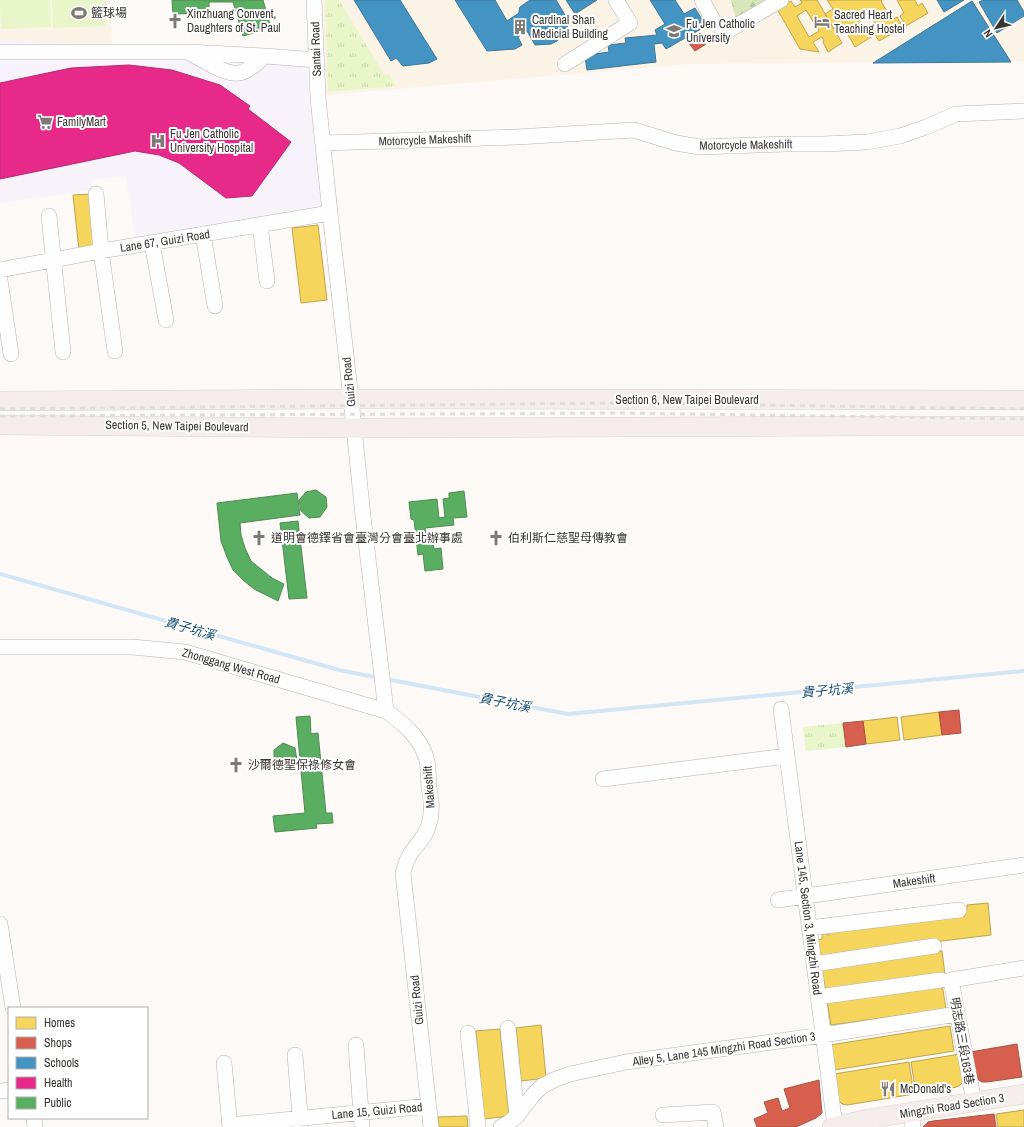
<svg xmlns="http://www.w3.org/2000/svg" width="1024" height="1127" font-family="'Archivo Narrow','Noto Sans TC',sans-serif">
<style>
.education{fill:#fcf3e7}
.medical{fill:#f8f2fa}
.grass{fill:url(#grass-tufts)}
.forest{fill:url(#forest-firs)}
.park{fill:#e8f6c9}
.homes{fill:#f6d55c;stroke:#bda54f;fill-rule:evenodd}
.shops{fill:#d6604d;stroke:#a75345}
.schools{fill:#4393c3;stroke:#407797}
.health{fill:#e7298a;stroke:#b32d6f}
.public{fill:#5aae61;stroke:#508a53}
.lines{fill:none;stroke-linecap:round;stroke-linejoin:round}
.stream{stroke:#d3e6f6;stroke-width:4}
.minor-casing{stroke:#b7b4b2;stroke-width:16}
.major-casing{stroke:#d7d4d3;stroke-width:20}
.minor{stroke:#fffefe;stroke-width:15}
.major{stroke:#f4edeb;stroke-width:19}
.rail{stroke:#dfdedd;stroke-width:3;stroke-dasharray:5 5;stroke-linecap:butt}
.labels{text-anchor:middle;stroke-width:4;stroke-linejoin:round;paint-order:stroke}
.poi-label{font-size:12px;fill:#393531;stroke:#fff;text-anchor:start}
.street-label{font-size:12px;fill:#393531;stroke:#fff}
.water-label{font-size:13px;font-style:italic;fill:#134a70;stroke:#fff}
</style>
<defs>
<pattern id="grass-tufts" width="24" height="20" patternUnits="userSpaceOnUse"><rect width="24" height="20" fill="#e8f6c9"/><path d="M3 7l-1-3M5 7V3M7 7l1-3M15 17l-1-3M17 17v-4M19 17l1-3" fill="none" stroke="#c8d4ad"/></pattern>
<pattern id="forest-firs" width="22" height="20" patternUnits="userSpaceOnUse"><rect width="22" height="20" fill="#d8e7b9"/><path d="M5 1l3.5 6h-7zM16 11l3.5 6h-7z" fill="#bac7a0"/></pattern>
</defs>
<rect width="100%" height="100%" fill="#fcf9f7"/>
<!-- education -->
<path class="education" d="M0,0H110L112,46L0,40Z
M322,0H1024V61L688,64L326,95Z"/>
<!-- medical -->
<path class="medical" d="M0,40L306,56L321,206L259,219L136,242L126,176L92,180V190L0,203Z"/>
<!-- grass -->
<path class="grass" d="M325,0H339L385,76L389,74L396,86L328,92Z
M843,723L846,747L806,751L803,727Z"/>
<!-- forest -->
<path class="forest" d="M731,0H770L736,20Z"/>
<!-- park -->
<path class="park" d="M0,0H50L51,27L1,29Z
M52,0H104L105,26L53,28Z"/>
<!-- homes -->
<path class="homes" d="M800,0H817L842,43L828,52L823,42L824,41L822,37L813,42L819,52L800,49L777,9L791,1L795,7L802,3ZM806,10L819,31L809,37L797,16Z
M827,0H882L881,1L892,20L897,17L903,27L879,41L873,31L878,28L867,9L857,16L864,29L868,27L873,36L855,47L842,24L834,29L825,14L833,9Z
M897,0H915L918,6L922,3L928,13L906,26L900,16L904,13Z
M94,194L99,248L79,250L73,195Z
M318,225L327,300L301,303L292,228Z
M939,712L942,735L904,740L901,717Z
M897,717L900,740L866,744L863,721Z
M988,903L991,935L820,956L818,940L822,939V936L823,934L826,933L827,935H829V932L965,916V910L967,909V905Z
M942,951L945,975L826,993L822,969Z
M942,984L946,1009L831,1025L827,1001Z
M541,1025L546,1078L521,1081L516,1028Z
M950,1026L954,1051L834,1070L830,1045Z
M500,1029L509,1116L484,1119L476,1031Z
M960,1054L964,1078L963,1082L960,1085L957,1087L916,1094L911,1062Z
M909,1062L914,1094L847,1105L842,1104L839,1101L834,1074Z
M1024,1110V1127H998L996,1114Z
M467,1116L468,1127H439L438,1117Z"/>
<!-- shops -->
<path class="shops" d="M700,35L706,44L695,51L688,42Z
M959,710L961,733L942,735L939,712Z
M863,721L866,744L846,747L843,723Z
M1017,1044L1022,1077L987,1082H982L977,1079L970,1052Z
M819,1080L822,1113L816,1118L796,1127H757L754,1119L768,1113L764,1102L778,1098L782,1111L790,1108L784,1089Z
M994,1114L996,1127H923L928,1122L933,1121Z"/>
<!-- schools -->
<path class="schools" d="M354,0H400L437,59L429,63L403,66L396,58L391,61Z
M455,0H495L507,21L519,13V11L520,7L530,0H556L570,23L557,41L551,44L535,45L527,31L518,37L522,45L515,49L487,51Z
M566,0H597L575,14Z
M650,0H675L684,14L695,8L706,26L666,49L662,43L654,44L656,62L587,70L585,57H590L594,54L609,52L608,45L626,43L625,38L657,35L655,30L665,24Z
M937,0H964L944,12Z
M983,0H1017L1024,12V16L997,33L979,2Z
M972,1L1011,62L873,63Z"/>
<!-- health -->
<path class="health" d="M129,65L172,70L220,85L250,106L248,109L291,142L252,196L226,198L179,163L159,155L135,151L0,179V83L71,68Z"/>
<!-- public -->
<path class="public" d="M172,0H263L271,28L243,36L233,2H209V13L173,14Z
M316,490L326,497L327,507L320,517L309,518L301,511L299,500L306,492Z
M464,491L467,517L453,518L454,525L425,528L426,533L432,532L434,549L441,548L443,569L425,571L423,554L418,555L414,520L411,519L409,502L437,499L439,518L445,517L443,499L449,498V493Z
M297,493L300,515L240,523L241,535L245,548L251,561L272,578L284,584L278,601L254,589L243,580L233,570L227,557L221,541L217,503Z
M298,521L307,598L289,599L280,523Z
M310,716L311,734L318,733L326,813H332L333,823L316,824L317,828L275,832L273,816L305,813L296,717Z
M283,743L295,748L297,761L287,768L274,763V750Z"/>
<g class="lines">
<!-- stream -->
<path class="stream" d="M0,574L339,670L379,678
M386,679L568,714L1024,671"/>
<defs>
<path id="minor" d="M314,0L318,98L330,213L351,399L363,516L386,711
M702,0L713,20
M722,34L781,0
M0,52H188
M265,56C259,61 248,72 239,73C226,76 200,58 188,52L265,56L317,60
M565,64L630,23L616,0
M323,143L517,137L634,130L676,143L700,147L787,144H824L867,142L900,136L926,127L956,114L1024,111
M96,194L101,251L115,351
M49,216L63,352
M260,225L267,281
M203,234L215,306
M152,243L166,320
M0,270L101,251L330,213
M0,280L11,354
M0,647H132L185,652L386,711C403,723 419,736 426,757C429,766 428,778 429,787C431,799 433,812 429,824C426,836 418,843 411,853C407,859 405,865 403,873L431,1127
M781,709L835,1126
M603,779L787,756
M778,900L1024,865
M0,924L13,1008
M809,928L959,910
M814,964L934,946
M818,997L941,980
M508,1028L517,1116
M468,1033L478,1127
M356,1045L362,1127
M295,1055L301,1127
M224,1063L230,1127
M0,1091L9,1090
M974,1102L951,980L1024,968
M911,1112L913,1127
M663,1115L713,1112L716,1127
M34,1118L35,1127
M230,1125L429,1106
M501,1127L508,1123L517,1116L533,1095L542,1086L556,1079L570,1074L626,1062L823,1035L957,1014"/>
<path id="major" d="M0,401L351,399L1024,400
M0,425L354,428L884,426H1024
M832,1127L868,1119L1024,1094"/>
</defs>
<!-- minor casing -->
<use href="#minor" class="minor-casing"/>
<!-- major casing -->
<use href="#major" class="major-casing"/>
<!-- minor -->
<use href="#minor" class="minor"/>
<!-- major -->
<use href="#major" class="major"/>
<!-- rail -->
<path class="rail" d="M0,409L621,403L1024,409
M0,416L621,413L1024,419"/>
</g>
<!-- icons -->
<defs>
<symbol id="stadium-bare" viewBox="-9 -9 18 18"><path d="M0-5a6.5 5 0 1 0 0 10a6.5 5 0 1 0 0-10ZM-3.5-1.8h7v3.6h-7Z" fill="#7d7a76" stroke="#fff" stroke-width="2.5" paint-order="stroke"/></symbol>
<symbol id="church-bare" viewBox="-9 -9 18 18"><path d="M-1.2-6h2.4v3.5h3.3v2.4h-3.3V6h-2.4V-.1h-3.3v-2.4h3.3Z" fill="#7d7a76" stroke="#fff" stroke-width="2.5" paint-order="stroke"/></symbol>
<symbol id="hotel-bare" viewBox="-9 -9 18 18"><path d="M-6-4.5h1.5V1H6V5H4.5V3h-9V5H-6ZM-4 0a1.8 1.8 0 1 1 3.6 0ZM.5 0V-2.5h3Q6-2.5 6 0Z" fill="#7d7a76" stroke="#fff" stroke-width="2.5" paint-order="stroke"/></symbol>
<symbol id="building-bare" viewBox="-9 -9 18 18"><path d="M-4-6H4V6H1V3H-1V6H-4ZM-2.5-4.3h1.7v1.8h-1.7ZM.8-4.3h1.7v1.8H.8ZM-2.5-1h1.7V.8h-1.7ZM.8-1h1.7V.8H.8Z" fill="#7d7a76" stroke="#fff" stroke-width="2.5" paint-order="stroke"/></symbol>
<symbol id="university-bare" viewBox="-9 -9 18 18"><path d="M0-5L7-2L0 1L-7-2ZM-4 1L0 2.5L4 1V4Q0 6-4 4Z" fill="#7d7a76" stroke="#fff" stroke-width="2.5" paint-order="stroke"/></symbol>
<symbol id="supermarket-bare" viewBox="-9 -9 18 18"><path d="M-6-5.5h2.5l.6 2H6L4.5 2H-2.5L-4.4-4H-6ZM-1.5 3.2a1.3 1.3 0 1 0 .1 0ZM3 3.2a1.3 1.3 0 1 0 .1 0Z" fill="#7d7a76" stroke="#fff" stroke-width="2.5" paint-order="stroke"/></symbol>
<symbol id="hospital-bare" viewBox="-9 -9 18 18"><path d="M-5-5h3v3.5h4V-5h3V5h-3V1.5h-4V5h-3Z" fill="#7d7a76" stroke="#fff" stroke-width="2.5" paint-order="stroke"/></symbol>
<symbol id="restaurant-bare" viewBox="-9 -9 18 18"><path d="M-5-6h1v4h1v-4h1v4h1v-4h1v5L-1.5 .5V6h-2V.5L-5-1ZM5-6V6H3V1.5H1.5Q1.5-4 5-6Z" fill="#7d7a76" stroke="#fff" stroke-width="2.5" paint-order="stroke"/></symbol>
</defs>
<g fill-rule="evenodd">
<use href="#stadium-bare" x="68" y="2" width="22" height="22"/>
<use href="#church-bare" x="164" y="10" width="22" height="22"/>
<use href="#hotel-bare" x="811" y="11" width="22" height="22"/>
<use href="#building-bare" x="509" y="16" width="22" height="22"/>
<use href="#university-bare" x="663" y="20" width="22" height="22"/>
<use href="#supermarket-bare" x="34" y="111" width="22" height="22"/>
<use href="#hospital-bare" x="147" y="130" width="22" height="22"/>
<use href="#church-bare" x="248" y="527" width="22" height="22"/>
<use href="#church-bare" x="485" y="527" width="22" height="22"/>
<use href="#church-bare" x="225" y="754" width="22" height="22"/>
<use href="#restaurant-bare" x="877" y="1078" width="22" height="22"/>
</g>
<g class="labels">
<!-- poi labels -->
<g class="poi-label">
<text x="91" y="17">籃球場</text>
<text x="187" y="18">Xinzhuang Convent,<tspan x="187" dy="14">Daughters of St. Paul</tspan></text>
<text x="834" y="19">Sacred Heart<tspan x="834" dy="14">Teaching Hostel</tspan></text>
<text x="532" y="24">Cardinal Shan<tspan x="532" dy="14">Medicial Building</tspan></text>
<text x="686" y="28">Fu Jen Catholic<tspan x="686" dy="14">University</tspan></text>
<text x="57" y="126">FamilyMart</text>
<text x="170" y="138">Fu Jen Catholic<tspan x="170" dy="14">University Hospital</tspan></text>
<text x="271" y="542">道明會德鐸省會臺灣分會臺北辦事處</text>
<text x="508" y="542">伯利斯仁慈聖母傳教會</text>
<text x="248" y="769">沙爾德聖保祿修女會</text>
<text x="900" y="1093">McDonald's</text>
</g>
<!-- street labels -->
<g class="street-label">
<text transform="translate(316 49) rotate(-92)" y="4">Santai Road</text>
<text transform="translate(425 140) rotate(-2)" y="4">Motorcycle Makeshift</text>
<text transform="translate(746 145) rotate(-1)" y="4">Motorcycle Makeshift</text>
<text transform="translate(165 241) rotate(-9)" y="4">Lane 67, Guizi Road</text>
<text transform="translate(349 382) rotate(-96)" y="4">Guizi Road</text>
<text x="687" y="404">Section 6, New Taipei Boulevard</text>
<text transform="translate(177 426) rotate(1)" y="4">Section 5, New Taipei Boulevard</text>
<text transform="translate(231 666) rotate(16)" y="4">Zhonggang West Road</text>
<text transform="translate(429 787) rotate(-94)" y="4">Makeshift</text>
<text transform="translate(914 881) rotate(-8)" y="4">Makeshift</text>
<text transform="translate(808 918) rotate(83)" y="4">Lane 145, Section 3, Mingzhi Road</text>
<text transform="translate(417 1000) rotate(-96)" y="4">Guizi Road</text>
<text transform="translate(962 1041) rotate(80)" y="4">明志路三段163巷</text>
<text transform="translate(724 1049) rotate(-8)" y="4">Alley 5, Lane 145 Mingzhi Road Section 3</text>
<text transform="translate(952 1106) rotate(-9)" y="4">Mingzhi Road Section 3</text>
<text transform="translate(377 1111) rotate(-5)" y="4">Lane 15, Guizi Road</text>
</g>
<!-- water labels -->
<g class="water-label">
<text transform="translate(190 628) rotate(16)" y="5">貴子坑溪</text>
<text transform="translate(827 690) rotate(-5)" y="5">貴子坑溪</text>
<text transform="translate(505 702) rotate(11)" y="5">貴子坑溪</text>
</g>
</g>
<!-- legend -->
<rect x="8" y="1007" width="140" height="112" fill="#ffffff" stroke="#b0aead"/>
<rect x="16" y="1017" width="20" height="12" fill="#f6d55c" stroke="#b0aead"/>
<text x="44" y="1027" font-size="12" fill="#393531">Homes</text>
<rect x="16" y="1037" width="20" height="12" fill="#d6604d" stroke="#b0aead"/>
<text x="44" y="1047" font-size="12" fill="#393531">Shops</text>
<rect x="16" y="1057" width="20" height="12" fill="#4393c3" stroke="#b0aead"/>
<text x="44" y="1067" font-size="12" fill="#393531">Schools</text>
<rect x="16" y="1077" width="20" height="12" fill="#e7298a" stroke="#b0aead"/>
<text x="44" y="1087" font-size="12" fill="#393531">Health</text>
<rect x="16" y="1097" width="20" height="12" fill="#5aae61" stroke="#b0aead"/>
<text x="44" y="1107" font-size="12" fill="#393531">Public</text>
<!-- north arrow -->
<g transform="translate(996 28) rotate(235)" stroke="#ffffff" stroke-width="3" paint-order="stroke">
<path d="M0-3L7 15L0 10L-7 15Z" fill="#393531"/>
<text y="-6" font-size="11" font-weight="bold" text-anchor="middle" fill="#393531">N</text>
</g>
</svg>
